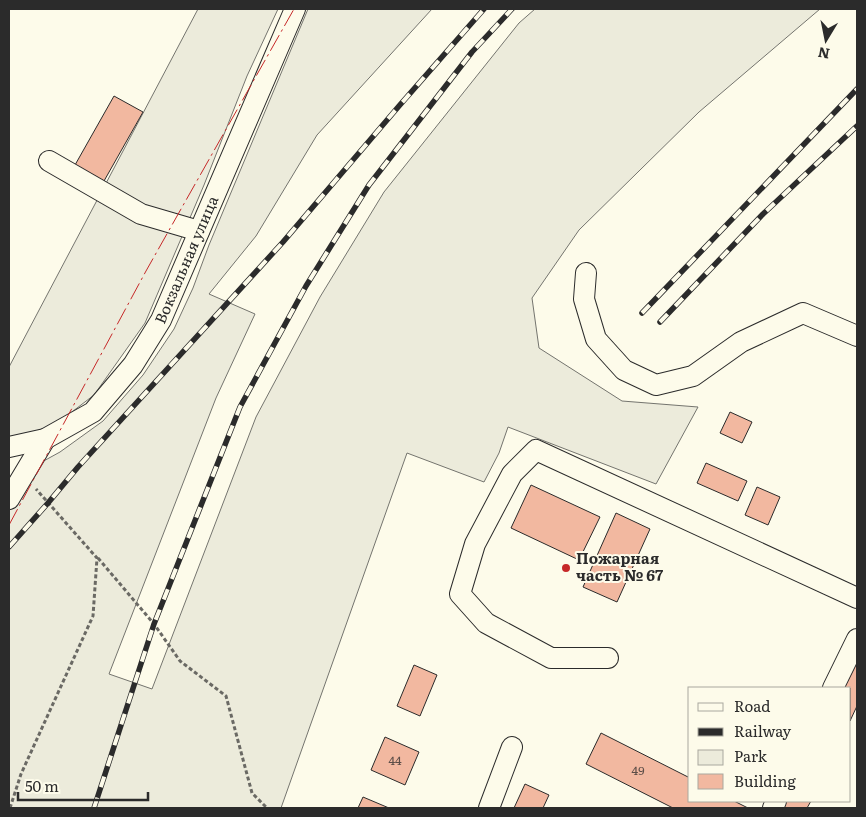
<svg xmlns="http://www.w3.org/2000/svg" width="866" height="817" font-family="Literata,serif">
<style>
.green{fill:#ecebdb;stroke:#74746e}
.building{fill:#f2b8a0;stroke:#2b2b2b}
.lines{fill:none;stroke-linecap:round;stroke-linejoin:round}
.minor-casing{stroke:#2b2b2b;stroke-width:22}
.path{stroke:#6a6964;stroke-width:3;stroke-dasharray:4 2.5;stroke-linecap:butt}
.minor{stroke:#fdfbea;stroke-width:20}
.rail-casing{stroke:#2b2b2b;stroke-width:5.5}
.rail{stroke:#fdfbea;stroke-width:4;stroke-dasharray:11;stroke-linecap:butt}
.power{stroke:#c62828;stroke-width:1;stroke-dasharray:18 4 2.5 4;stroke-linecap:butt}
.poi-dot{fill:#c62828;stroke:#fdfbea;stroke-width:2}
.labels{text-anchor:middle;stroke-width:4;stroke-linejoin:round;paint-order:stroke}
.number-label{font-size:12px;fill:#5d4e48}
.street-label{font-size:15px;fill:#2b2b2b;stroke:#fdfbea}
.poi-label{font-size:15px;font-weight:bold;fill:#2b2b2b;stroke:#fdfbea;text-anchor:start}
</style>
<rect width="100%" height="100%" fill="#fdfbea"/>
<!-- green -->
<path class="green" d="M198,9H278L247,76L204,185L145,323L94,395L51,428L9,438V367Z
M308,9H432L317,135L256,236L209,294L255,314L216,398L109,674L152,689L256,417L320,297L384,192L519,23L535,9H820L699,112L579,230L532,298L539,348L622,401L698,407L656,484L508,427L499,453L484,482L407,453L281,808H9V480L60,452L103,421L143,375L174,329L193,288L209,245Z"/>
<!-- building -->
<path class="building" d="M114,96L143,112L104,181L75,165Z
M730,412L752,422L742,443L720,433Z
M706,463L747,481L738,501L697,483Z
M531,485L600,517L579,560L511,528Z
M757,487L780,497L768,525L745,515Z
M616,513L650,529L617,602L583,587Z
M857,657V706L850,721V688H842Z
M414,665L437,675L420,716L397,706Z
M601,733L690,778V801H734L748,808H673L586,764Z
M385,737L419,752L405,785L371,770Z
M525,784L549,795L543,808H514Z
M363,797L389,808H358Z
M786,801H811L807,808H783Z"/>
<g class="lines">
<defs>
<g id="minor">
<path d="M49,161L141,214L199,231"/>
<path d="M586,273L584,299L596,339L624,370L656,385L693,376L741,342L803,313L857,336"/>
<path id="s1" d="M9,447L45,439L93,412L133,365L161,320L295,9"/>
<path d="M9,499L45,439"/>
<path d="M608,658H551L486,623L460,594L475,544L512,474L536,450L857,598"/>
<path d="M833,688L857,639"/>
<path d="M489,808L512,747"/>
<path d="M773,808L776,801"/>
</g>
</defs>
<!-- minor casing -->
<use href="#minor" class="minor-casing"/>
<!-- path -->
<path class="path" d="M98,558L154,624L180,661L226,696L252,793L267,808
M10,808L21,774L93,616L97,558L36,489"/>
<!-- minor -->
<use href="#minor" class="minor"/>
<defs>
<path id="rail" d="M642,313L857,89
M660,322L763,214L857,126
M9,547L48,503L78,467L283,242L399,106L484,9
M94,808L154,624L240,407L306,286L369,185L472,52L512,9"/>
</defs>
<!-- rail casing -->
<use href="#rail" class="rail-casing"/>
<!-- rail -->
<use href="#rail" class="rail"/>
<!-- power -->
<path class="power" d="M9,525L146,271L294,9"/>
</g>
<!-- markers -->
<circle class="poi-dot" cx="566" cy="568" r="5"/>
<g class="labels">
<!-- number labels -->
<g class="number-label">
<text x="395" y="765">44</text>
<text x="638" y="775">49</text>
</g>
<!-- street labels -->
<g class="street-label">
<text dy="5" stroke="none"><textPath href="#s1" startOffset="272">Вокзальная улица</textPath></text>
</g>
<!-- poi labels -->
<g class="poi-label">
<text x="576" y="564">Пожарная<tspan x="576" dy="17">часть № 67</tspan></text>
</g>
</g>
<!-- border -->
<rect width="866" height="817" fill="none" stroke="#2b2b2b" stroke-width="20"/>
<!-- legend -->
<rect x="688" y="687" width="162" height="115" fill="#fdfbea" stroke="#a9a89e"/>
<rect x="698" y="703" width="25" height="8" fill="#fdfbea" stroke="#a9a89e"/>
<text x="734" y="712" font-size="15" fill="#2b2b2b">Road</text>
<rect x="698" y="728" width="25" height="8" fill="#2b2b2b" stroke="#a9a89e"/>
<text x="734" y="737" font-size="15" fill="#2b2b2b">Railway</text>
<rect x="698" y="750" width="25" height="15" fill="#ecebdb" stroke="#a9a89e"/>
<text x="734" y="762" font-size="15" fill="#2b2b2b">Park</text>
<rect x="698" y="774" width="25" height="15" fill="#f2b8a0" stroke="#a9a89e"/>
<text x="734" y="787" font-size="15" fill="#2b2b2b">Building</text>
<!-- north arrow -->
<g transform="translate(826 40) rotate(190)" stroke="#fdfbea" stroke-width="4" paint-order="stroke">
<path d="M0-4L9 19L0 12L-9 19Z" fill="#2b2b2b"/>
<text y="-8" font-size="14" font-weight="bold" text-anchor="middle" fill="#2b2b2b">N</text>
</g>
<!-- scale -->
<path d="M18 792v8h130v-8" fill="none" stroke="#2b2b2b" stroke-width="2.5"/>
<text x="25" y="792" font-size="15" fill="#2b2b2b" stroke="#fdfbea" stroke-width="4" paint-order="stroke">50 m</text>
</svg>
